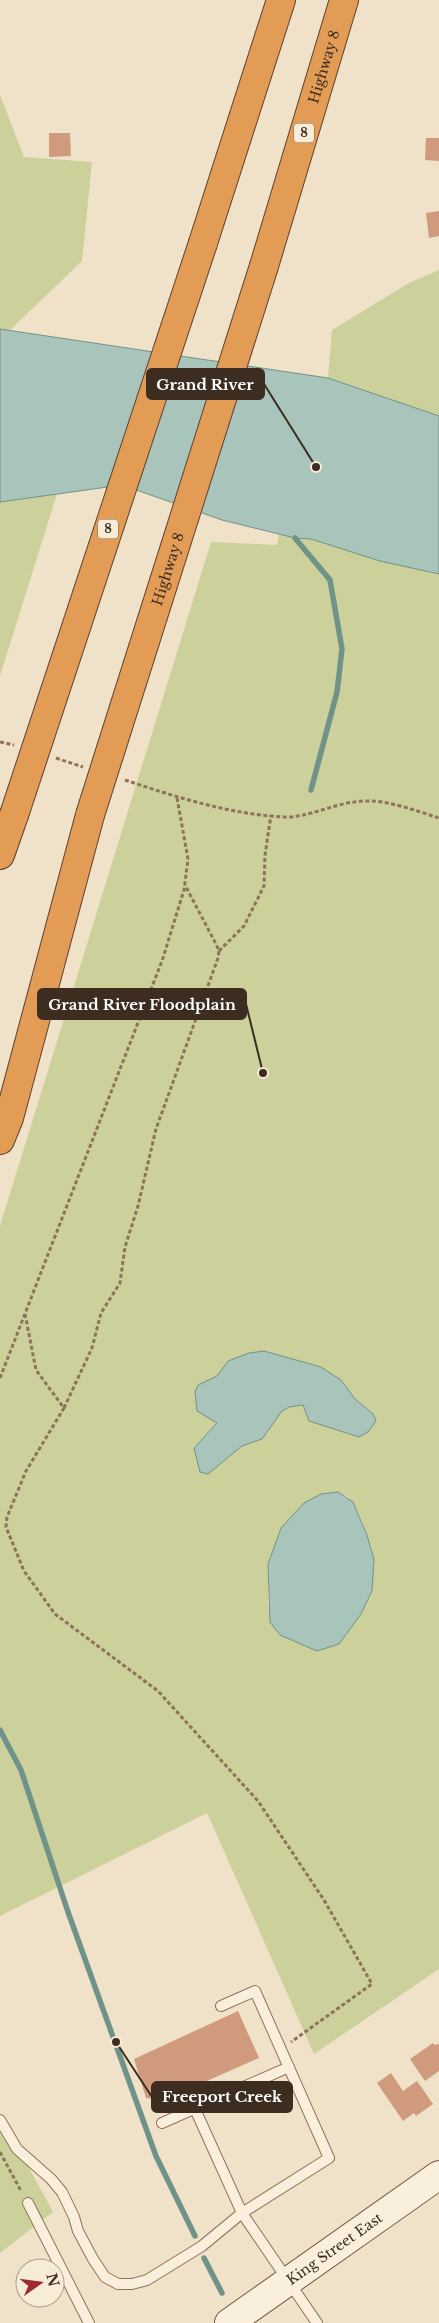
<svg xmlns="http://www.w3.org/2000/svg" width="439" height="2323" font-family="'Libre Baskerville',serif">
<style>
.green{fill:#ccd09a;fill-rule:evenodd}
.water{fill:#a9c4bb;stroke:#6f9388}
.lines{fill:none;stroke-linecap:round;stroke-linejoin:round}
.stream{stroke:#6f9388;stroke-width:5.5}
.building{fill:#d09a7c}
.service-casing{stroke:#8e735b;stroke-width:12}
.secondary-casing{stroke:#70543e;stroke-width:30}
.motorway-casing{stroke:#5b412f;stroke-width:30}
.path{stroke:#8e735b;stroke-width:3;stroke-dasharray:4 2.5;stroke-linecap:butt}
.service{stroke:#faefdc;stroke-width:10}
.secondary{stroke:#faefdc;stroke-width:28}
.motorway{stroke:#e29c56;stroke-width:28}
.motorway-bridge-casing{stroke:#5b412f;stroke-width:30;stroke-linecap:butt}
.motorway-bridge{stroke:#e29c56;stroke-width:28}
.labels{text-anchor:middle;stroke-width:4.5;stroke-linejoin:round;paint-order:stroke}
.shield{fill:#f7ecd8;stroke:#756657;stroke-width:1}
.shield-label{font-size:12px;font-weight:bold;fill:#3d2c20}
.street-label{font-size:14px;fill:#3d2c20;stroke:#f7ecd8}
.leader{fill:none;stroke:#3d2c20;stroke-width:2}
.callout-dot{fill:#3d2c20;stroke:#f7ecd8;stroke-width:2}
.callout{fill:#3d2c20;stroke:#3d2c20;stroke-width:2}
.callout-label{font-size:15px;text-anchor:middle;font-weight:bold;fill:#fff}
</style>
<rect width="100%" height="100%" fill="#f0e2c8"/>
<!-- green -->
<path class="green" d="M0,95L24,157L92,162L82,261L10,330L0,329Z
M439,270V416L328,378L332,330L409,283Z
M57,494L0,676V502Z
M279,534L312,539L381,561L439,574V1969L314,2054L207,1813L0,1916V1226L211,542L277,545ZM346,1495C362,1511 368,1539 374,1560L268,1605V1564L281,1528Z
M0,2115L53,2212L0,2253Z"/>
<!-- water -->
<path class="water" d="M0,329L328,378L439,416V574L380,561L311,539L295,538L222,520L122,485L0,502Z
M264,1351L321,1367L341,1380L355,1399L373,1414L376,1421L368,1432L359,1437L309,1421L303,1405L289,1407L282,1411L262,1439L242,1446L208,1474L200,1472L194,1448L217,1423L197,1411L195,1392L198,1385L217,1376L228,1361L249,1353Z
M338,1492L353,1502L367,1535L374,1560L372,1591L361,1614L339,1644L317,1651L280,1635L270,1622L268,1564L281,1528L304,1503L321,1494Z"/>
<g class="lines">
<!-- stream -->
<path class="stream" d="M295,538L330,580L342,649L337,692L311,790
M0,1730L21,1770L68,1912L156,2156L195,2236
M204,2258L222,2293"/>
</g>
<!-- building -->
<path class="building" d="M49,133H70L71,156L49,157Z
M426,138H439V161L425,160Z
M439,211V236L429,238L426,213Z
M238,2011L259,2058L164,2100L146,2098L134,2059Z
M433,2043L435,2045L439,2044V2071L425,2081L410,2059Z
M391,2073L403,2091L417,2081L433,2104L416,2116L414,2113L403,2121L377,2083Z"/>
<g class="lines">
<defs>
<path id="service" d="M195,2109L242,2213L317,2323
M0,2120L17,2149L51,2179L62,2192L74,2217L78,2231L93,2259L105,2277L118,2284H132L147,2280L202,2246L242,2213L329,2158L255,1991L221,2006
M162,2123L289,2067
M28,2203L89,2323"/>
<g id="secondary">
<path id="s1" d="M229,2323L439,2175"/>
</g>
<g id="motorway">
<path d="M203,243L281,0"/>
<path id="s2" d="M264,266L344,0"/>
<path d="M0,855L14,815"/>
<path d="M0,1140L9,1118L90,815"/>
</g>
</defs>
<!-- service casing -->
<use href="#service" class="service-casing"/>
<!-- secondary casing -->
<use href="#secondary" class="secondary-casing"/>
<!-- motorway casing -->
<use href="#motorway" class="motorway-casing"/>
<!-- path -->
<path class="path" d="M0,742L14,745
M56,758L83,767
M125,780C176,797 229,814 283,817C307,818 330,805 354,802C382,797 413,810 439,818
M219,951L244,926L264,886L265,855L271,815
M25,1314L36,1370L64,1408L26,1471L7,1517L6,1527L24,1571L55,1614L158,1691L258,1801L324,1900L372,1984L291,2042
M0,1378L162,961L184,890L188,859L177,798
M64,1408L92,1348L101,1313L120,1283L125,1247L138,1206L156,1129L218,958L219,951L216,944L185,885
M0,2152L21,2191"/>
<!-- service -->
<use href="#service" class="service"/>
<!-- secondary -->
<use href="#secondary" class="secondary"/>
<!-- motorway -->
<use href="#motorway" class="motorway"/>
<defs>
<g id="motorway-bridge">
<path d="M14,815L203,243"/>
<path id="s3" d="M90,815L264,266"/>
</g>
</defs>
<!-- motorway-bridge casing -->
<use href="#motorway-bridge" class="motorway-bridge-casing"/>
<!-- motorway-bridge -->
<use href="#motorway-bridge" class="motorway-bridge"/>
</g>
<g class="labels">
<!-- shield labels -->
<g class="shield">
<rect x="294" y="123.5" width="20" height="19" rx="4"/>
<rect x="98" y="519.5" width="20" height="19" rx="4"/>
</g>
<g class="shield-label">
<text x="304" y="137">8</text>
<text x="108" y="533">8</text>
</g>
<!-- street labels -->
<g class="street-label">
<text dy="5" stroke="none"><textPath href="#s2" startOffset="208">Highway 8</textPath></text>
<text dy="5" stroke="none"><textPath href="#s3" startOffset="258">Highway 8</textPath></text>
<text dy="5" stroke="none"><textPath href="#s1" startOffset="129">King Street East</textPath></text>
</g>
</g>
<!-- callouts -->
<path class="leader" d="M316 467L264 384M263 1073L246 1004M116 2042L152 2097"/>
<g class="callout-dot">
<circle cx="316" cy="467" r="5"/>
<circle cx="263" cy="1073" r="5"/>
<circle cx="116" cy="2042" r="5"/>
</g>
<g class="callout">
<rect x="147" y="369" width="117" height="30" rx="5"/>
<rect x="38" y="989" width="208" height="30" rx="5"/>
<rect x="152" y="2082" width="140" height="30" rx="5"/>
</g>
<g class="callout-label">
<text x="205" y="390">Grand River</text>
<text x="142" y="1010">Grand River Floodplain</text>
<text x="222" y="2102">Freeport Creek</text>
</g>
<!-- north arrow -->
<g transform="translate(40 2283) rotate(76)"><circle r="24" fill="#f7ecd8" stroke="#ad9f8e"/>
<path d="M0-4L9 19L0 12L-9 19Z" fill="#9f2930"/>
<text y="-8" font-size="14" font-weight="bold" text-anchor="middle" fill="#3d2c20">N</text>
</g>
</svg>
